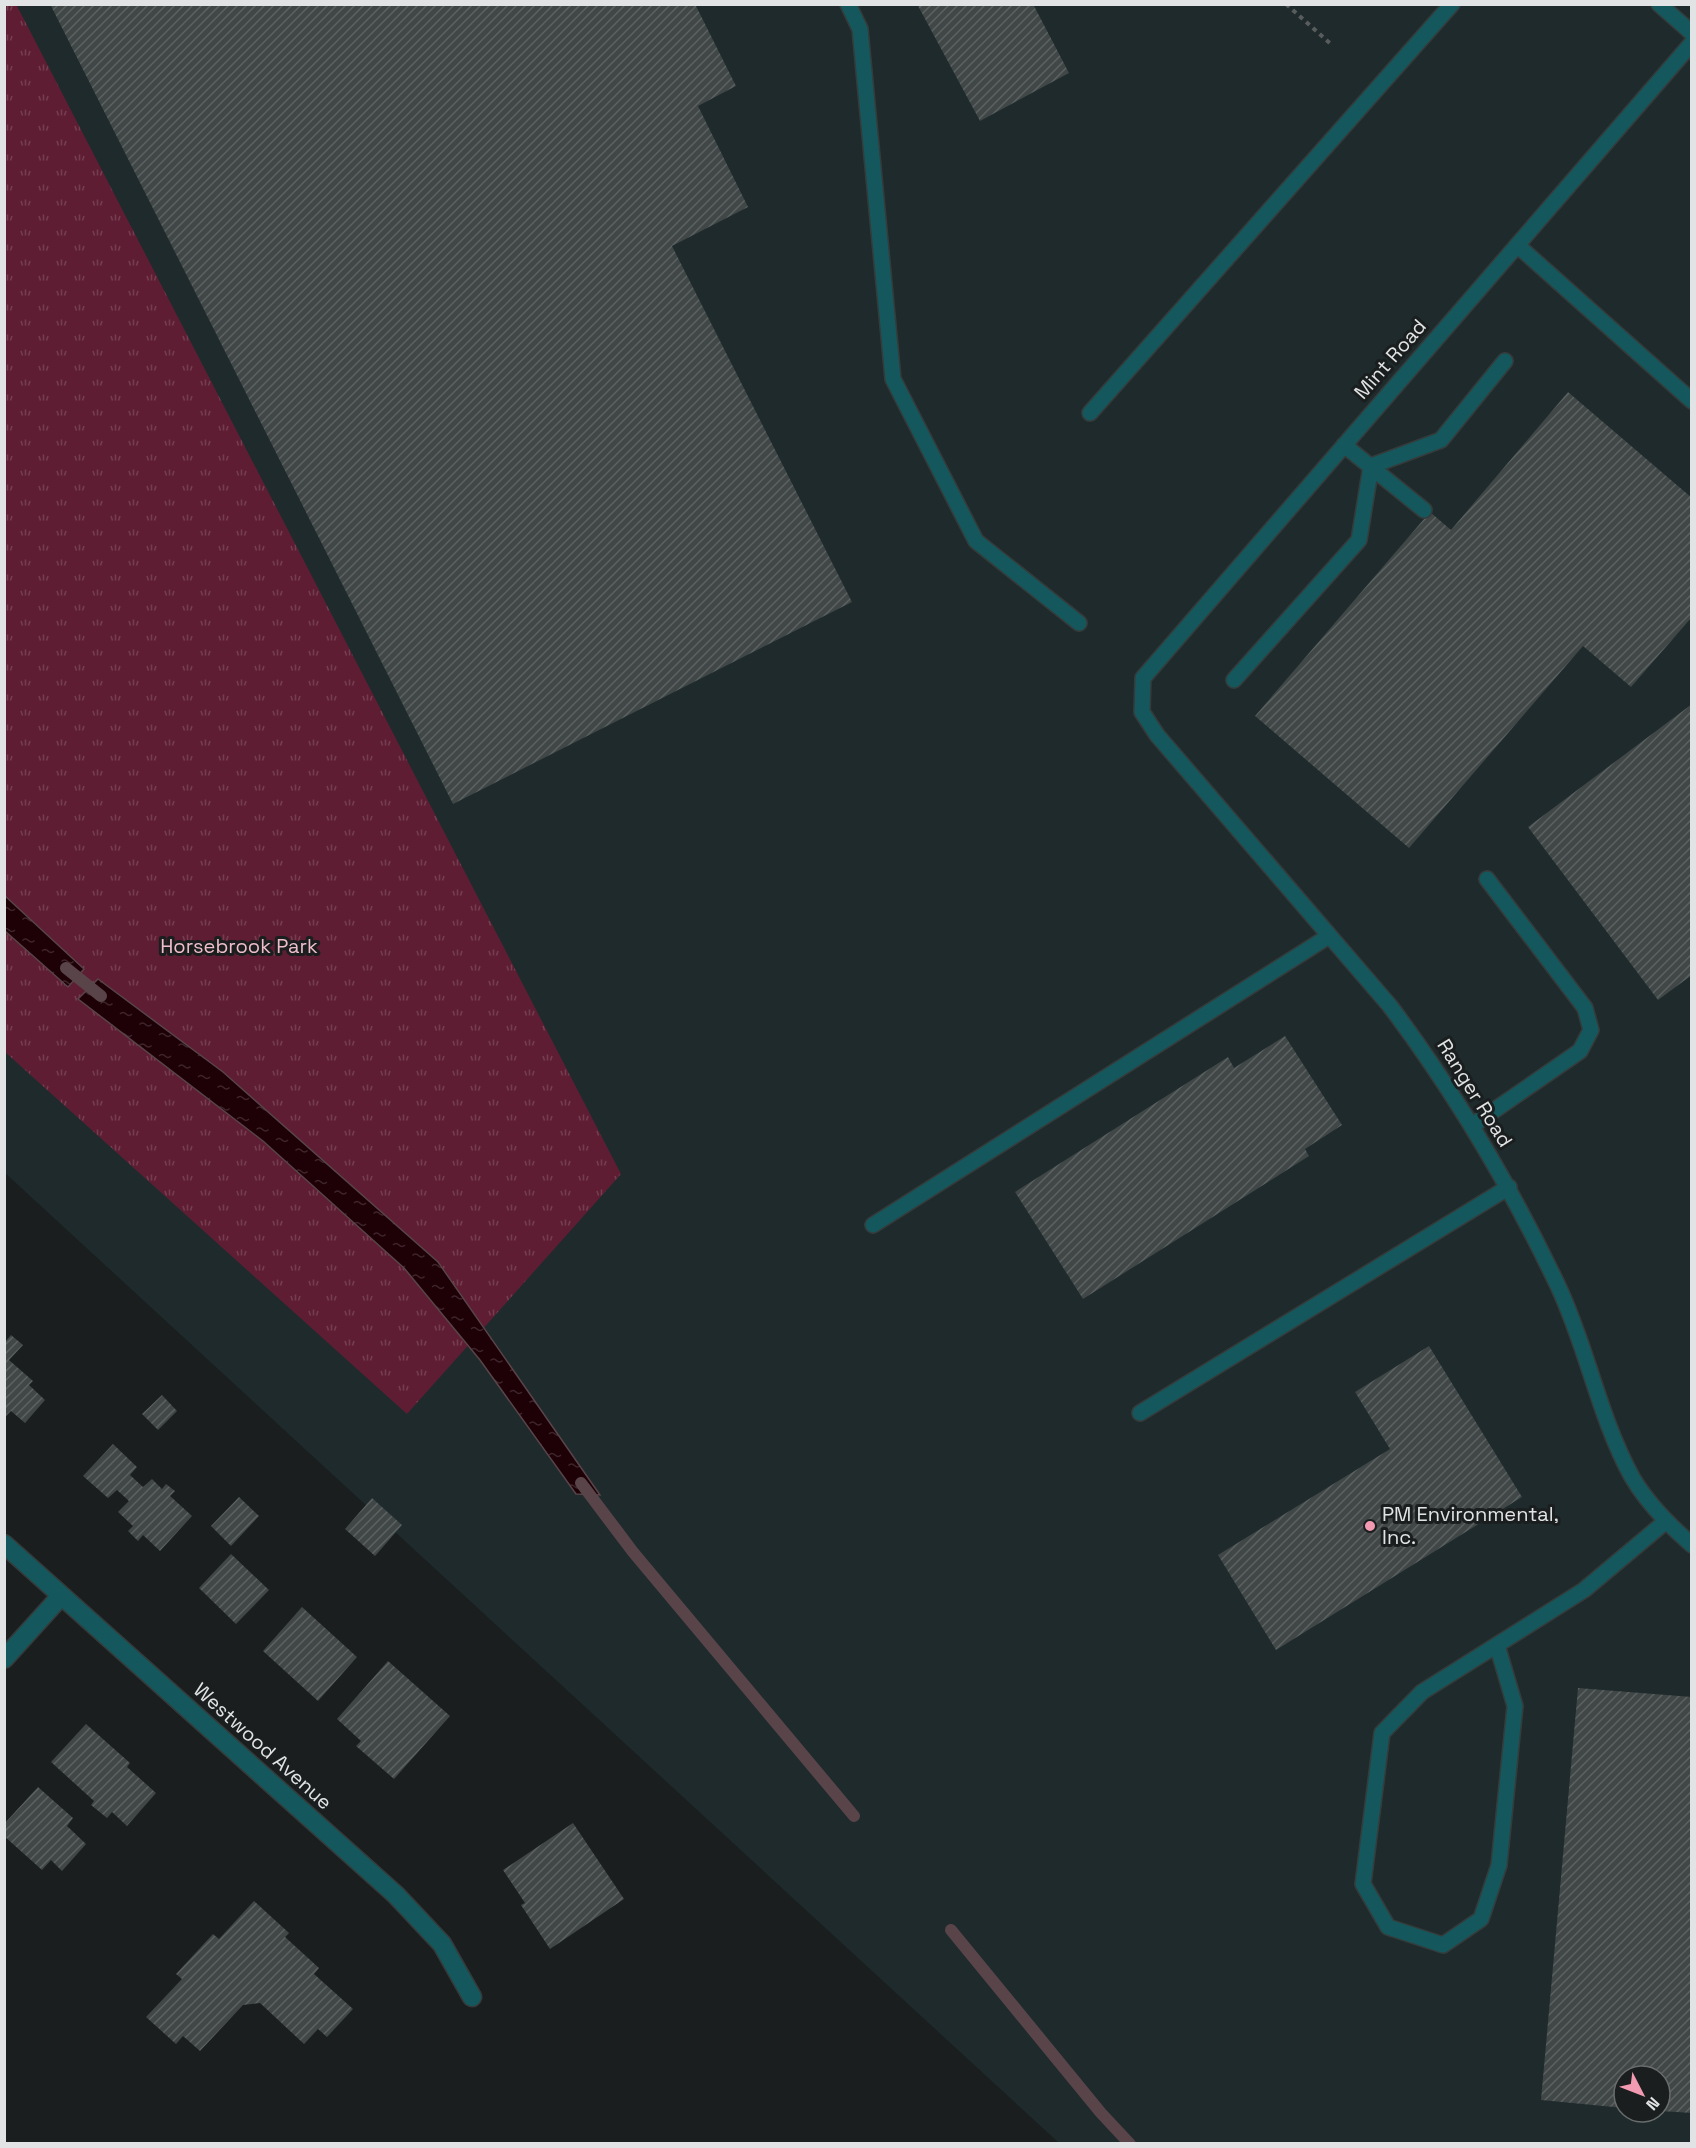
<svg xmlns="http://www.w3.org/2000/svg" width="1696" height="2148" font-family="'Space Grotesk',sans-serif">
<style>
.built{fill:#1e2a2b;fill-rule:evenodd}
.grass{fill:url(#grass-tufts)}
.water{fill:url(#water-ripples);stroke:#584449;stroke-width:1.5}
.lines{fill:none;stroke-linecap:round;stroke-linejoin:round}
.stream{stroke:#584449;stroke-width:12}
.building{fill:url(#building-hatch)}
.service-casing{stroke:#363a3a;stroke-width:18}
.minor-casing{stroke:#363a3a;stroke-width:21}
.path{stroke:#595c5c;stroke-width:4;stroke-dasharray:4.5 4.5;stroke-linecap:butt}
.service{stroke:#14575c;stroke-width:15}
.minor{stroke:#14575c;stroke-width:18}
.poi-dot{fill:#f19ab1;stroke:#1a1e1e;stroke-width:2}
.labels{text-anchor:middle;stroke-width:6;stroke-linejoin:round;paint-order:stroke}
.street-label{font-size:20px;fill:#e1e3e4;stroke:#1a1e1e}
.park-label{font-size:20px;fill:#f0beca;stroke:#1a1e1e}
.poi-label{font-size:20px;fill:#e1e3e4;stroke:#1a1e1e;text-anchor:start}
</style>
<defs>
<pattern id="grass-tufts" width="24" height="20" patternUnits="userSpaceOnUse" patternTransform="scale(1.5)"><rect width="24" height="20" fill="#5e1d33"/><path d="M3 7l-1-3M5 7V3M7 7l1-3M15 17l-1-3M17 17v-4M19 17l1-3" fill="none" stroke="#753e50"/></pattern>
<pattern id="water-ripples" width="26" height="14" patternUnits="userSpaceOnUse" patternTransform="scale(1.5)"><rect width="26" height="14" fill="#1e0007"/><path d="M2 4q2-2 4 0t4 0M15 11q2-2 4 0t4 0" fill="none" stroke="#3e252b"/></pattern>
<pattern id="building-hatch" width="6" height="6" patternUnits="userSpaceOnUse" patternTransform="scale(1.5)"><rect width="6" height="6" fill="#414646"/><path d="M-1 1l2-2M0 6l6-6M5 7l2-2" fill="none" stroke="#5c6161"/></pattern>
</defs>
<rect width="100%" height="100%" fill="#1a1e1e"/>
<!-- built -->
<path class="built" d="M4,5H1691V2143H1059L5,1173ZM1624,2076H1660V2112H1624Z"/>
<!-- grass -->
<path class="grass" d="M16,4L621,1174L407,1414L5,1052L4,5Z"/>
<!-- water -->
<path class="water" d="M4,895L84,969L68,987L5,931Z
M98,979L223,1072L438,1262L600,1495L576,1494L480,1360L404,1268L263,1141L78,999Z"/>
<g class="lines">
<!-- stream -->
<path class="stream" d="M66,968L101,996
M581,1483L633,1552L854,1816
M951,1930L1101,2113L1130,2144"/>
</g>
<!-- building -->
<path class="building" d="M50,4H695L736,86L698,106L748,207L672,246L852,602L453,804Z
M917,4H1033L1069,73L980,121Z
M1568,392L1692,498V617L1631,687L1583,646L1409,848L1255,716L1430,512L1451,530Z
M1692,704V975L1658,1000L1528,827Z
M1285,1036L1342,1125L1305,1149L1309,1156L1083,1299L1015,1192L1228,1057L1234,1068Z
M11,1335L23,1345L9,1360L33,1381L29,1385L45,1400L25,1423L11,1411L6,1416L5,1415V1342Z
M1429,1346L1522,1497L1276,1650L1218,1555L1390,1449L1355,1392Z
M162,1395L177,1411L158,1430L142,1414Z
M113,1444L137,1467L130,1475L143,1487L152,1479L162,1489L166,1484L175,1491L170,1496L192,1516L160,1551L143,1535L138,1541L128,1531L133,1526L118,1512L129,1501L117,1490L108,1498L83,1476Z
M239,1497L259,1516L231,1546L211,1526Z
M372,1498L402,1525L375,1556L345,1529Z
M231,1554L269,1590L236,1624L199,1588Z
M302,1607L357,1657L318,1701L263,1651Z
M388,1661L450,1716L394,1779L356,1746L361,1741L337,1719Z
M1578,1688L1692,1697V2113L1660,2111V2076H1624V2108L1541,2100Z
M86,1724L130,1763L127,1767L156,1793L127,1826L112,1812L107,1818L91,1805L94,1801L51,1762Z
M38,1787L73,1818L67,1826L86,1844L62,1871L51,1860L42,1870L4,1836V1824Z
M573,1823L624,1899L550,1949L521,1905L525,1903L503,1870Z
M254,1901L289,1933L285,1937L319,1968L314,1974L353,2009L327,2037L318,2029L304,2044L260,2003L243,2005L200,2051L183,2036L176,2044L146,2017L182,1979L176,1974L213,1934L219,1939Z"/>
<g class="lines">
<defs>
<path id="service" d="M848,4L860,29L893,379L976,541L1079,623
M1659,4L1692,33
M1692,43L1143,678L1142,712L1157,735L1390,1006C1456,1094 1511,1187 1558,1286C1587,1347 1599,1417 1632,1477C1647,1503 1669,1525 1692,1545
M1517,245L1692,401
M1090,413L1452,4
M1344,445L1424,510
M1234,680L1359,540L1371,466L1441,440L1505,361
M1473,1125L1580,1051L1591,1030L1585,1008L1487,879
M873,1225L1329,936
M1140,1413L1509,1187
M1497,1645L1515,1706L1499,1865L1481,1919L1443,1945L1388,1927L1363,1884L1382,1733L1422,1692L1584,1590L1665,1522"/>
<path id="minor" d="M4,1544L396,1895L442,1944L472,1997
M4,1659L61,1596"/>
</defs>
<!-- service casing -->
<use href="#service" class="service-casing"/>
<!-- minor casing -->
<use href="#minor" class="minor-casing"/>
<!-- path -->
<path class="path" d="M1286,4L1332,45"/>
<!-- service -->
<use href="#service" class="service"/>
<!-- minor -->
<use href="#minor" class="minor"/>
</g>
<!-- markers -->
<circle class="poi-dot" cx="1370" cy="1526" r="6"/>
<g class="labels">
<!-- street labels -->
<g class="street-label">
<text transform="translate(1390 359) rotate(-49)" y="7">Mint Road</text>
<text transform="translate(1475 1093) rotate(58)" y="7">Ranger Road</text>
<text transform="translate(263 1746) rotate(42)" y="7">Westwood Avenue</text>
</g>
<!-- park labels -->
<g class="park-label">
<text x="239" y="953">Horsebrook Park</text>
</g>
<!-- poi labels -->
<g class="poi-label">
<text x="1382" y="1521">PM Environmental,<tspan x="1382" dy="23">Inc.</tspan></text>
</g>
</g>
<!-- border -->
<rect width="1696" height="2148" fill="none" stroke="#e1e3e4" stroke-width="12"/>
<!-- north arrow -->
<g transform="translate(1642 2094) rotate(132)"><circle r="28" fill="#1a1e1e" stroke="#6a6d6d" stroke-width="1.5"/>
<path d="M0-4.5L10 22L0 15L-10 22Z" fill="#f19ab1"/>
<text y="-9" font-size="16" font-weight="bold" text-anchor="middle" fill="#e1e3e4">N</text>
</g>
</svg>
